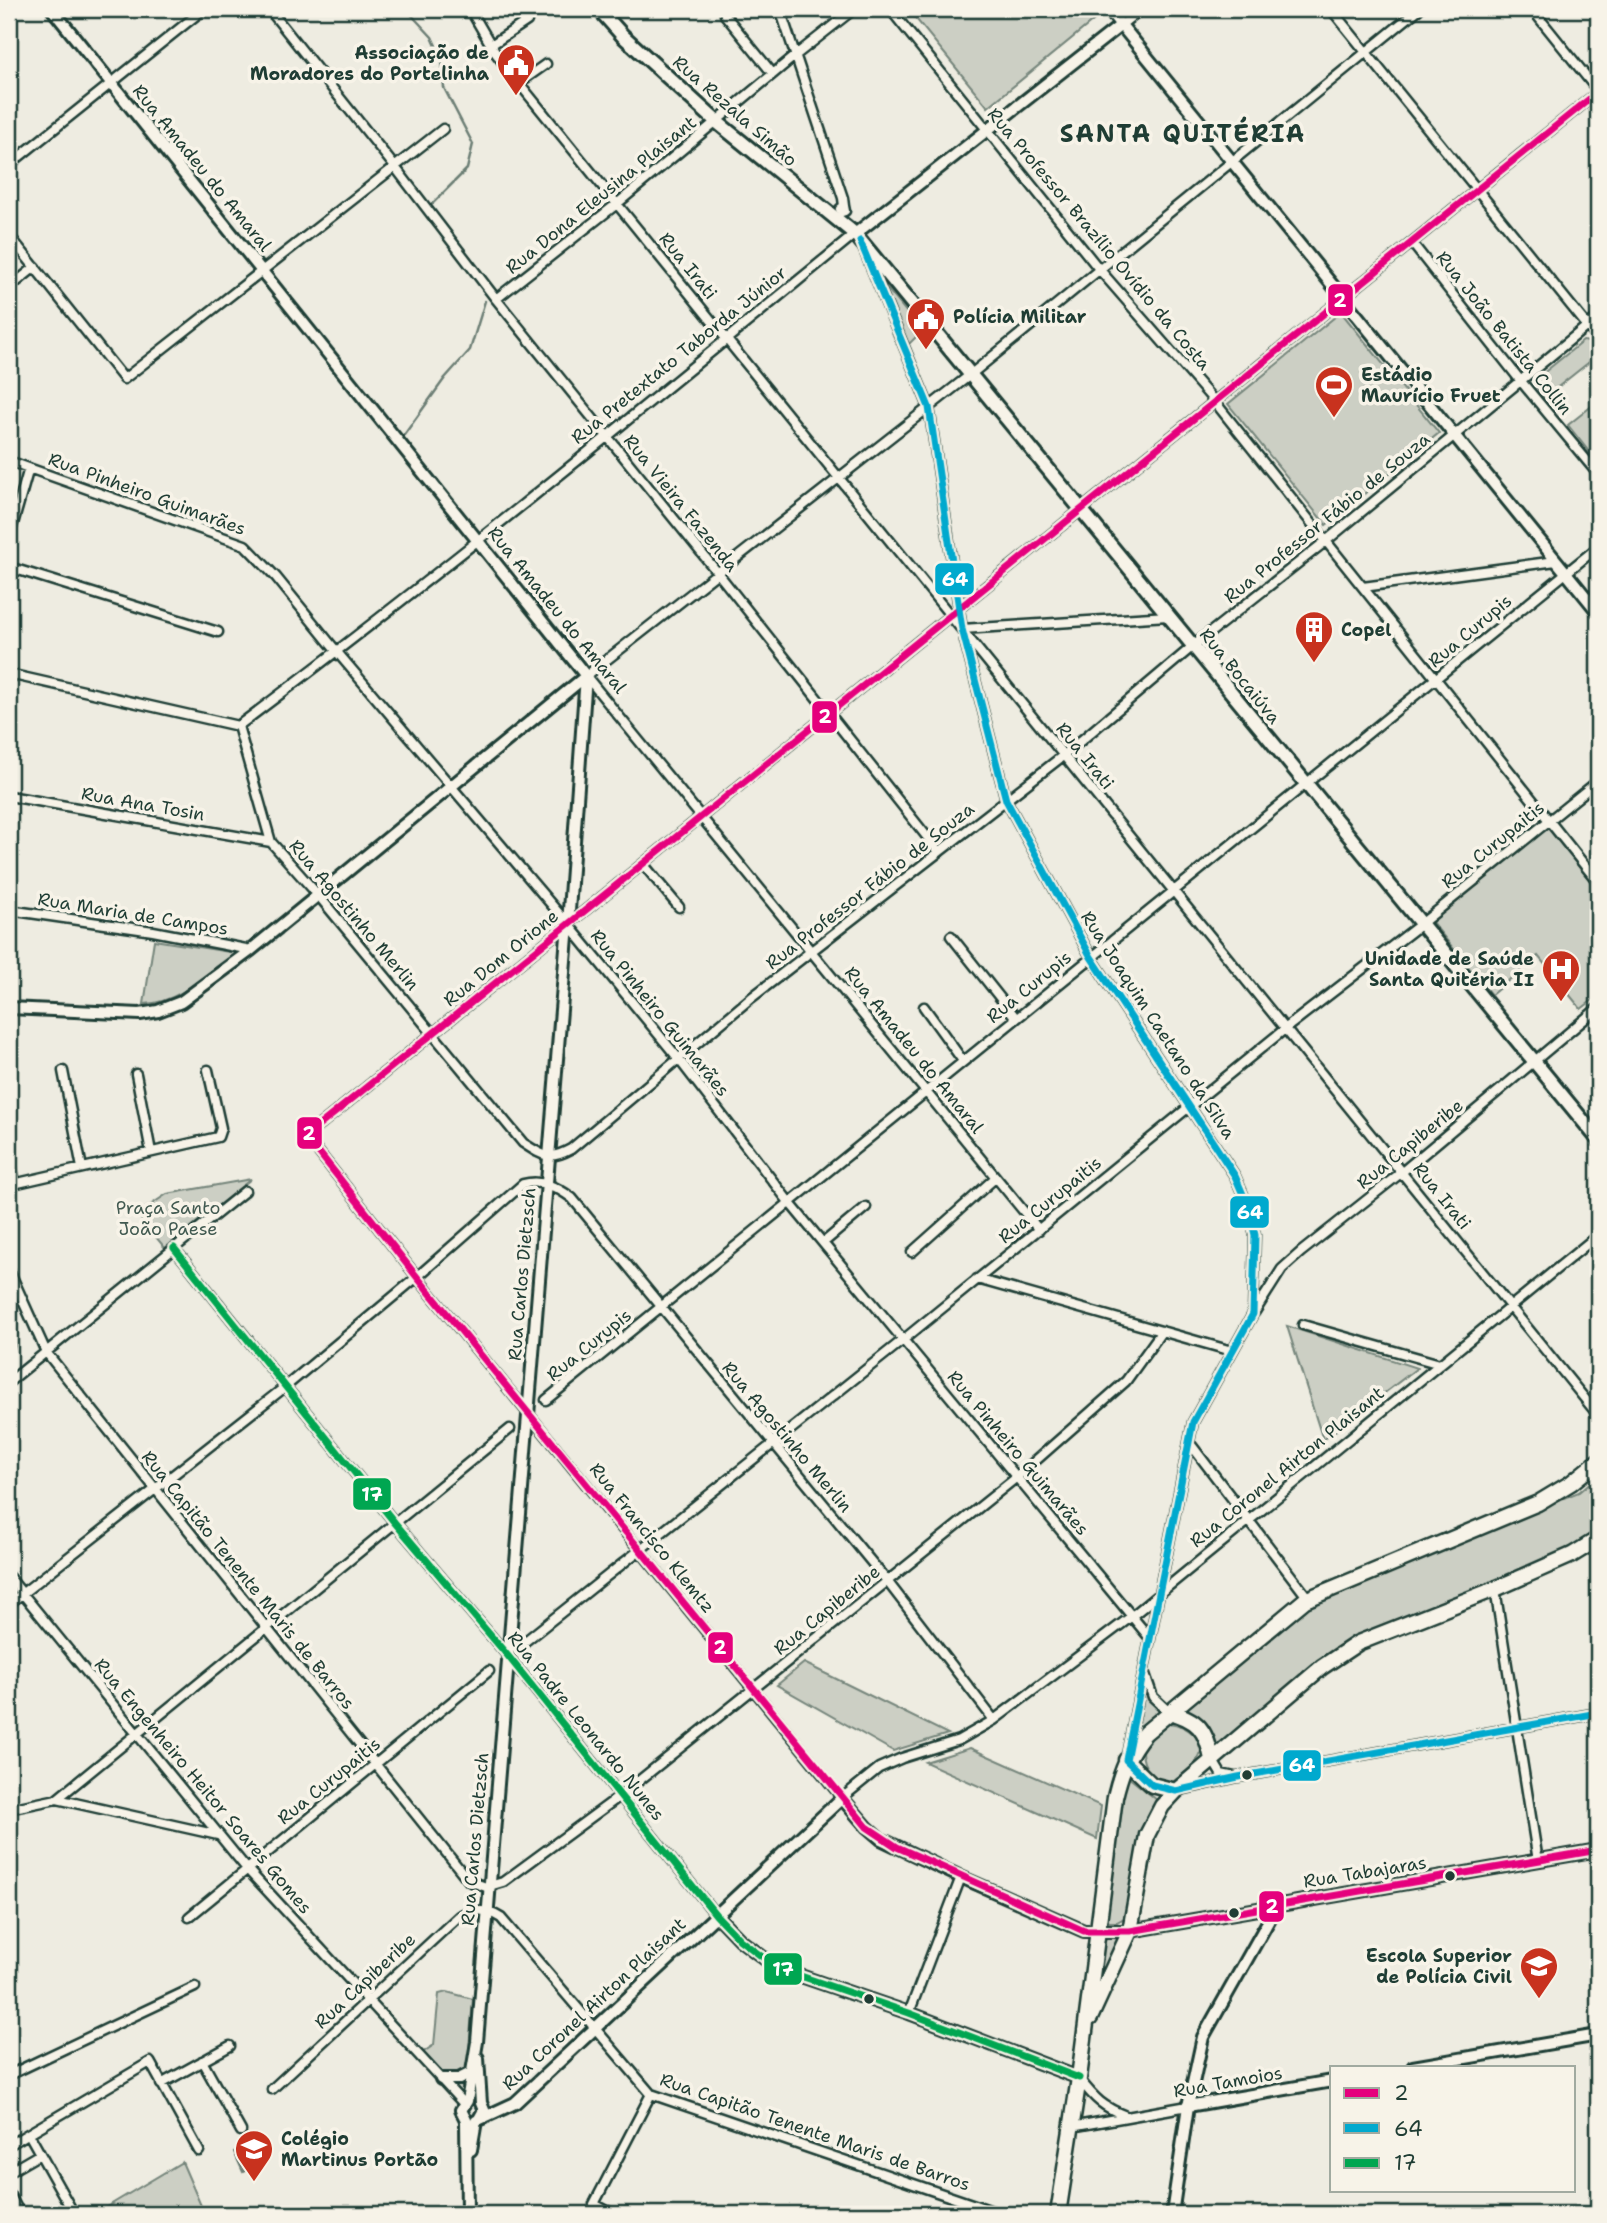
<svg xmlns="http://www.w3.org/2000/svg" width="1607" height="2223" font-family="'Shantell Sans',sans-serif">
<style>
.green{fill:#cccfc4;stroke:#76867c;stroke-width:2}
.water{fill:#9fa99f;stroke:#6c7e74;stroke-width:2}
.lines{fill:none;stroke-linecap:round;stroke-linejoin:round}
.stream{stroke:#6c7e74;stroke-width:2.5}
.minor-casing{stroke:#1f3d34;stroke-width:13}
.tertiary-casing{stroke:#1f3d34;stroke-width:16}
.secondary-casing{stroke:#1f3d34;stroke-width:18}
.primary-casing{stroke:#1f3d34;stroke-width:19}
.minor{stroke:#f7f3e8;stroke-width:8}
.tertiary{stroke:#f7f3e8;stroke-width:10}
.secondary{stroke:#f7f3e8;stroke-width:12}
.primary{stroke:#f7f3e8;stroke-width:14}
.bus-1-casing{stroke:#f7f3e8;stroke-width:12}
.bus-2-casing{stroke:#f7f3e8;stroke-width:12}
.bus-3-casing{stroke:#f7f3e8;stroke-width:12}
.bus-1{stroke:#e5007d;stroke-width:7}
.bus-2{stroke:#00a9ce;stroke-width:7}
.bus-3{stroke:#00a651;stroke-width:7}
.bus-dot{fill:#1f3d34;stroke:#f7f3e8;stroke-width:2.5}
.labels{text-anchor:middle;stroke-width:7;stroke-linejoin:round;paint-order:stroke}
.poi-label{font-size:18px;font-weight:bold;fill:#1f3d34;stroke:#f7f3e8;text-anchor:start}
.street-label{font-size:18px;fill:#1f3d34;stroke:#f7f3e8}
.park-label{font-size:18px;fill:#425a51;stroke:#f7f3e8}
.district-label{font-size:24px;font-weight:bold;letter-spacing:2px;fill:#1f3d34;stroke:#f7f3e8}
.line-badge{stroke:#f7f3e8;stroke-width:2.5}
.badge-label{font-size:19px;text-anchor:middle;font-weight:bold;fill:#fff}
</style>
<rect width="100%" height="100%" fill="#eeece1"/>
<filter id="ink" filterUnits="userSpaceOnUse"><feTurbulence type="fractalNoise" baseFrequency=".0143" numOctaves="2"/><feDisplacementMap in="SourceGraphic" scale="14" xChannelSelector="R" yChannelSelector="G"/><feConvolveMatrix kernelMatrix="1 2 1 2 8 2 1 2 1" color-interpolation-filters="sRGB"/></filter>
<g filter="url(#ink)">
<!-- green -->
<path class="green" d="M908,9H1093L1099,16L988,107Z
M881,281L922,331L907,346Z
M1341,312L1439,433L1326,525L1228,404Z
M1583,341L1589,342L1598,355L1544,398L1535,385L1536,379Z
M1598,401V463L1568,425Z
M1547,827L1598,891V996L1581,1009L1538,956L1491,995L1431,921Z
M154,940L236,953C208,973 179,1003 144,1004Z
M251,1179L165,1248L137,1214L167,1194Z
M1287,1326L1417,1368L1323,1440Z
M1598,1476V1531L1586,1540L1486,1589L1348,1643L1214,1748L1181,1710L1304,1607L1329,1593L1579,1492Z
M804,1663L948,1734L893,1751L777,1685Z
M1144,1685L1151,1700L1161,1711L1134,1735Z
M1169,1723C1185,1725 1208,1739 1199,1757C1194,1767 1181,1775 1173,1782C1154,1782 1141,1768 1142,1748L1148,1739Z
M970,1748L1101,1806L1097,1839L925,1762Z
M1127,1776L1157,1800L1144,1823L1124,1918L1117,1922H1109L1105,1917L1109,1902L1107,1900L1121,1795Z
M1121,1937L1091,2005L1100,1938Z
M447,1992L473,1999L465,2099L422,2053L434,2045L439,1994Z
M182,2162L202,2208L191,2214H95Z"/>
<!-- water -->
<path class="water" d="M246,2145L256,2164L243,2172L234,2152Z"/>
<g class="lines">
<!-- stream -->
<path class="stream" d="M406,9L432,37L442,59L444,88L473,144L467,169L432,204
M404,435L445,378L470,350L485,301"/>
<defs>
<path id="minor" d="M269,9L395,167L496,299L717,572L939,852
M470,9L495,52L519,83L1598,1415
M780,9L843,198L844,206L840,209L842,212L845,211L844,206
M890,9L1099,269L1215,402L1598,882
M1331,9L1598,339
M1532,9L1598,91
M725,15L773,74
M1121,25L1141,9
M491,45L527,21
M519,83L546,64
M1598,92L306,1136L417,1277L842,1798L879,1768L902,1758L959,1740L994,1720L1132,1616L1598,1235
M9,165L204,9
M9,235L124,379L443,129
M1412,243L1520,380L1598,474
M864,250L929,407L962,629L1006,800L1091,957L1235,1176L1248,1206L1255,1235L1253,1314L1193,1422L1128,1750
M9,288L35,267
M496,299L618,203L797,54L854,9
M9,461L245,545L276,577L337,652L568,924L678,1058L789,1202L1149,1637
M9,538L29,468
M9,567L218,632
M1363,587L1556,561
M962,629L1168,616
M9,674L238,726
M238,726L271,842L318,895L523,1143C543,1156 549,1161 571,1149L751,998L1064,755L1193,646L1326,541L1598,317
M238,726C448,569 651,401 855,234
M9,796L271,842
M644,865L679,907
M9,910L153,931L251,950
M951,936L1016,1018
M924,1007L963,1061
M63,1071L82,1168
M136,1074L151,1152
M9,1154L15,1183
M9,1185L218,1137L221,1128L208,1070
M1039,1230L586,676L970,375L1419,9
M823,1243L866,1207
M174,1248L395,1523L508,1656L716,1915
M912,1252L995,1178
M9,1270L46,1352L469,1881L486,1887L503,1882L620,1796L1017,1477L1126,1381L1162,1331
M977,1279L1232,1351
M1254,1313L1282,1269L1301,1252L1402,1172L1598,1008
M1303,1325L1440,1364
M9,1341V1346
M9,1382L245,1191
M546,1400L1598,547
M1189,1442L1308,1598
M9,1577L247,1869L464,2104
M1495,1589L1538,1861
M9,1604L285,1387L417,1277L523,1184C542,1179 557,1187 572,1198L887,1581L994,1720
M523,1643L903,1340L1286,1028L1421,924L1598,781
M1145,1674L1153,1697L1169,1712
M1212,1759L1221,1774L1235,1777
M1181,1790L1238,1777L1598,1713
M57,1799L510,1429
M9,1809L57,1799L218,1835
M189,1917L489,1671
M909,2013L961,1877
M202,2061L241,2131
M9,2075L195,1987
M1080,2080C1095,2099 1103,2107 1126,2116
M161,2084L230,2046
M272,2089L459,1916C474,1908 487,1909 501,1918L651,2094L1001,2214
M1071,2127L1188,2106
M29,2134L74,2214
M9,2145L150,2062L199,2151
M9,2172L40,2154
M9,2194L20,2214
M613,2214L594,2204L651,2094"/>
<path id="tertiary" d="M52,9L586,676
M1108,9L1598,612
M855,234L1121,25
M9,1008L140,1014L158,1011L181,1002L251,950L586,676
M716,1915L740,1940L769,1962L789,1972L909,2013L1079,2078
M478,2058L481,2103L484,2110L479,2119
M1413,2067L1598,2035
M441,2079H459L471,2073
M1188,2106L1332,2081
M476,2121L515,2103L842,1798L867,1827L881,1839L961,1877L1084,1931H1130L1598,1850
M471,2150L476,2121
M467,2214L466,2120L461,2110L467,2101L477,2042L568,924L586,676
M1172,2214L1188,2106L1203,2037L1278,1904"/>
<path id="secondary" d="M599,9L623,36L717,122L855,234L1598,1139"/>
<path id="primary" d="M1169,1712C1198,1719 1206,1730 1212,1759
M1126,1760L1152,1785L1176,1791
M1090,2018L1130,1931L1147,1835L1162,1806L1176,1791L1322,1667L1358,1643L1495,1589L1572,1555L1598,1539
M1058,2214L1079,2078L1115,1797C1121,1772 1128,1753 1145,1733L1305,1600L1538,1503L1571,1483L1598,1461"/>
</defs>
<!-- minor casing -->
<use href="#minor" class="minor-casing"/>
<!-- tertiary casing -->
<use href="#tertiary" class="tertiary-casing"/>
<!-- secondary casing -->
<use href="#secondary" class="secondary-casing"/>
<!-- primary casing -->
<use href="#primary" class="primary-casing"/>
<!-- minor -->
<use href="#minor" class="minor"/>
<!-- tertiary -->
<use href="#tertiary" class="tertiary"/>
<!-- secondary -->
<use href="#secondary" class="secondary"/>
<!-- primary -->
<use href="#primary" class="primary"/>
<defs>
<path id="bus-1" d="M1598,92L306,1136L417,1277L867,1827L897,1847L1084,1931H1130L1598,1850"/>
<path id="bus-2" d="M860,241L929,407L962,629L1006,800L1091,957L1235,1176L1248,1206L1255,1235L1253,1314L1193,1422L1126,1760L1152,1785L1176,1791L1238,1777L1598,1713"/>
<path id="bus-3" d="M174,1248L395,1523L508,1656L716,1915L740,1940L769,1962L789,1972L909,2013L1079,2078"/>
</defs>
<!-- bus-1 casing -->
<use href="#bus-1" class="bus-1-casing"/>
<!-- bus-2 casing -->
<use href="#bus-2" class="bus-2-casing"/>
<!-- bus-3 casing -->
<use href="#bus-3" class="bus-3-casing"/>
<!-- bus-1 -->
<use href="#bus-1" class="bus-1"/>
<!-- bus-2 -->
<use href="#bus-2" class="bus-2"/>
<!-- bus-3 -->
<use href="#bus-3" class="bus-3"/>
</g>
</g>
<!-- icons -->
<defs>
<symbol id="civic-pin" viewBox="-11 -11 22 30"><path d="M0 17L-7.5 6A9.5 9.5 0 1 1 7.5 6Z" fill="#c8321e" stroke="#f7f3e8"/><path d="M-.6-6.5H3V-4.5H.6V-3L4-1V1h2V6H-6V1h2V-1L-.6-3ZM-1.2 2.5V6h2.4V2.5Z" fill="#fff"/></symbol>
<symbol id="stadium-pin" viewBox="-11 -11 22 30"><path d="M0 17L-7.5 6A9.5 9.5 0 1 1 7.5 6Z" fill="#c8321e" stroke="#f7f3e8"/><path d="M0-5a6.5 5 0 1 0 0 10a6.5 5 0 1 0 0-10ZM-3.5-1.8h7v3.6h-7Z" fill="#fff"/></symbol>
<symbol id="building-pin" viewBox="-11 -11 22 30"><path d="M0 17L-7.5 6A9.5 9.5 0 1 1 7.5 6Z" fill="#c8321e" stroke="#f7f3e8"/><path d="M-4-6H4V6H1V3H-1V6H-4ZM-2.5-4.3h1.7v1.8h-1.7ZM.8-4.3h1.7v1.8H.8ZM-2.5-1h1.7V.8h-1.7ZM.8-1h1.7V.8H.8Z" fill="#fff"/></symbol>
<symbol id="hospital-pin" viewBox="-11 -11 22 30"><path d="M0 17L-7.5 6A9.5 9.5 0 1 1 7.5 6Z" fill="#c8321e" stroke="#f7f3e8"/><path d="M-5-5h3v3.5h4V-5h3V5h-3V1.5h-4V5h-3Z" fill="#fff"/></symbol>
<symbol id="university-pin" viewBox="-11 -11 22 30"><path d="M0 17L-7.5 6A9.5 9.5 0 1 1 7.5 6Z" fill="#c8321e" stroke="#f7f3e8"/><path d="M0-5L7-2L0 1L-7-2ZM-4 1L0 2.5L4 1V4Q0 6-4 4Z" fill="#fff"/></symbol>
<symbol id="school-pin" viewBox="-11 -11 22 30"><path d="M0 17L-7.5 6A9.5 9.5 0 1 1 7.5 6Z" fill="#c8321e" stroke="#f7f3e8"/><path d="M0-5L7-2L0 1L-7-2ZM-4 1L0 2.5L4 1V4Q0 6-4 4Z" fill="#fff"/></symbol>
</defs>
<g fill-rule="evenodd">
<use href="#civic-pin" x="494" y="41" width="44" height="60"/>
<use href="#civic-pin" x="904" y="295" width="44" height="60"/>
<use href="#stadium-pin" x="1312" y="363" width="44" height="60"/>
<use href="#building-pin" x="1292" y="608" width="44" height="60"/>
<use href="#hospital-pin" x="1539" y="947" width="44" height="60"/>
<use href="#university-pin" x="1517" y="1944" width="44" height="60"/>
<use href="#school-pin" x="232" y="2127" width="44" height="60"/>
</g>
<!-- markers -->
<g class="bus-dot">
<circle cx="1247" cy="1775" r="6"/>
<circle cx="1450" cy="1876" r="6"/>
<circle cx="1234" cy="1913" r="6"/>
<circle cx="869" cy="1999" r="6"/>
</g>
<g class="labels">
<!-- poi labels -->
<g class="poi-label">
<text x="489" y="59" text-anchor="end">Associação de<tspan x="489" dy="21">Moradores do Portelinha</tspan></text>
<text x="953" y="323">Polícia Militar</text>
<text x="1361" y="381">Estádio<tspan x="1361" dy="21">Maurício Fruet</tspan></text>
<text x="1341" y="636">Copel</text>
<text x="1534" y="965" text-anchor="end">Unidade de Saúde<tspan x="1534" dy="21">Santa Quitéria II</tspan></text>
<text x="1512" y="1962" text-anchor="end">Escola Superior<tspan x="1512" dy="21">de Polícia Civil</tspan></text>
<text x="281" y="2145">Colégio<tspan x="281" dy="21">Martinus Portão</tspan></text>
</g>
<!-- street labels -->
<g class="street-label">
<text transform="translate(735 111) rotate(41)" y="6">Rua Rezala Simão</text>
<text transform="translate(202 168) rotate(51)" y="6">Rua Amadeu do Amaral</text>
<text transform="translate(601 195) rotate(-39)" y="6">Rua Dona Eleusina Plaisant</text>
<text transform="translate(1099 239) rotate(50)" y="6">Rua Professor Brazílio Ovídio da Costa</text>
<text transform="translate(688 266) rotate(51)" y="6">Rua Irati</text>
<text transform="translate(1504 333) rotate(51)" y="6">Rua João Batista Collin</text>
<text transform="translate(679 355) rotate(-39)" y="6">Rua Pretextato Taborda Júnior</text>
<text transform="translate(147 494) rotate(20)" y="6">Rua Pinheiro Guimarães</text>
<text transform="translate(681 503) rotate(51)" y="6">Rua Vieira Fazenda</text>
<text transform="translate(1327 518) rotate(-39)" y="6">Rua Professor Fábio de Souza</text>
<text transform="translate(557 610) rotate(51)" y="6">Rua Amadeu do Amaral</text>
<text transform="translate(1470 631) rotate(-40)" y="6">Rua Curupis</text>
<text transform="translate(1240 676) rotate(51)" y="6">Rua Bocaiúva</text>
<text transform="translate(1085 756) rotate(51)" y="6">Rua Irati</text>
<text transform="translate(143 804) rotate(10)" y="6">Rua Ana Tosin</text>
<text transform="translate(1493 845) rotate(-39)" y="6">Rua Curupaitis</text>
<text transform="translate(870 886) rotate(-38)" y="6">Rua Professor Fábio de Souza</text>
<text transform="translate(133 914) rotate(9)" y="6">Rua Maria de Campos</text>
<text transform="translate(354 915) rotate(50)" y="6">Rua Agostinho Merlin</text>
<text transform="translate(501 958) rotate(-39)" y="6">Rua Dom Orione</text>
<text transform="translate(1029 987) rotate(-39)" y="6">Rua Curupis</text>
<text transform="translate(660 1013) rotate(51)" y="6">Rua Pinheiro Guimarães</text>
<text transform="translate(1158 1025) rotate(57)" y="6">Rua Joaquim Caetano da Silva</text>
<text transform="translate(914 1050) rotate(51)" y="6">Rua Amadeu do Amaral</text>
<text transform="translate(1410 1144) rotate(-39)" y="6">Rua Capiberibe</text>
<text transform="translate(1442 1196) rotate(51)" y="6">Rua Irati</text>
<text transform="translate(1050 1200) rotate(-39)" y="6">Rua Curupaitis</text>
<text transform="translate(522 1274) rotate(-85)" y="6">Rua Carlos Dietzsch</text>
<text transform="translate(589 1345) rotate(-39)" y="6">Rua Curupis</text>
<text transform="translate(787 1437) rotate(50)" y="6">Rua Agostinho Merlin</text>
<text transform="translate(1018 1453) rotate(50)" y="6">Rua Pinheiro Guimarães</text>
<text transform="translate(1287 1467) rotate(-39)" y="6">Rua Coronel Airton Plaisant</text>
<text transform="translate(652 1538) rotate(51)" y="6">Rua Francisco Klemtz</text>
<text transform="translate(248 1580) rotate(51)" y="6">Rua Capitão Tenente Maris de Barros</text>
<text transform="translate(827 1610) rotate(-39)" y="6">Rua Capiberibe</text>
<text transform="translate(586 1726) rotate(51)" y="6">Rua Padre Leonardo Nunes</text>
<text transform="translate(329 1781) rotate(-39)" y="6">Rua Curupaitis</text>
<text transform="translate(203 1786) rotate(50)" y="6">Rua Engenheiro Heitor Soares Gomes</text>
<text transform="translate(475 1839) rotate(-85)" y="6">Rua Carlos Dietzsch</text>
<text transform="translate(1365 1872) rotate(-9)" y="6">Rua Tabajaras</text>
<text transform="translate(365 1981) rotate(-43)" y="6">Rua Capiberibe</text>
<text transform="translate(594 2004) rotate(-43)" y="6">Rua Coronel Airton Plaisant</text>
<text transform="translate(1228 2082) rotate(-10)" y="6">Rua Tamoios</text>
<text transform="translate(815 2132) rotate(19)" y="6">Rua Capitão Tenente Maris de Barros</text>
</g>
<!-- park labels -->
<g class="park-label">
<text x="168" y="1214">Praça Santo<tspan x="168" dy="21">João Paese</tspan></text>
</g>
<!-- district labels -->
<g class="district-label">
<text x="1183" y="142">SANTA QUITÉRIA</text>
</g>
</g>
<g class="line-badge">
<rect x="1327" y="283" width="27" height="34" rx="7" fill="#e5007d"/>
<rect x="934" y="562" width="41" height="34" rx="7" fill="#00a9ce"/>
<rect x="811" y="700" width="27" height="34" rx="7" fill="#e5007d"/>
<rect x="296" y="1116" width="27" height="34" rx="7" fill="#e5007d"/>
<rect x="1229" y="1195" width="41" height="34" rx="7" fill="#00a9ce"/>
<rect x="352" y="1477" width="40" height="34" rx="7" fill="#00a651"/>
<rect x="707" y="1631" width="27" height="33" rx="7" fill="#e5007d"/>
<rect x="1282" y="1749" width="40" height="33" rx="7" fill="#00a9ce"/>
<rect x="1258" y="1890" width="27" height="33" rx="7" fill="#e5007d"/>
<rect x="763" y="1952" width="40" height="34" rx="7" fill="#00a651"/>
</g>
<g class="badge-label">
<text x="1340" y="307">2</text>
<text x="955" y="586">64</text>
<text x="825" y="723">2</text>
<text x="309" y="1140">2</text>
<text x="1250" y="1219">64</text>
<text x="372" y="1501">17</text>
<text x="720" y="1654">2</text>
<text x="1302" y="1772">64</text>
<text x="1272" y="1913">2</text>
<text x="783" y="1976">17</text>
</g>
<!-- margin -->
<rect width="1607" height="2223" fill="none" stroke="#f7f3e8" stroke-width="35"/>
<rect x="18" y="18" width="1572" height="2188" fill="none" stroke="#1f3d34" stroke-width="2.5" filter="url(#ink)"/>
<!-- legend -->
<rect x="1330" y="2066" width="245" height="126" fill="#f7f3e8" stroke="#a1aaa0" stroke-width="2"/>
<rect x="1344" y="2088" width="35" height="10" fill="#e5007d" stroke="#a1aaa0" stroke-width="2"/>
<text x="1394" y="2100" font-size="21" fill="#1f3d34">2</text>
<rect x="1344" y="2123" width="35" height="10" fill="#00a9ce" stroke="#a1aaa0" stroke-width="2"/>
<text x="1394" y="2136" font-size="21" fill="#1f3d34">64</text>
<rect x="1344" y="2158" width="35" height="10" fill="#00a651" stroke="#a1aaa0" stroke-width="2"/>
<text x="1394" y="2170" font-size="21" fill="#1f3d34">17</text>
</svg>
